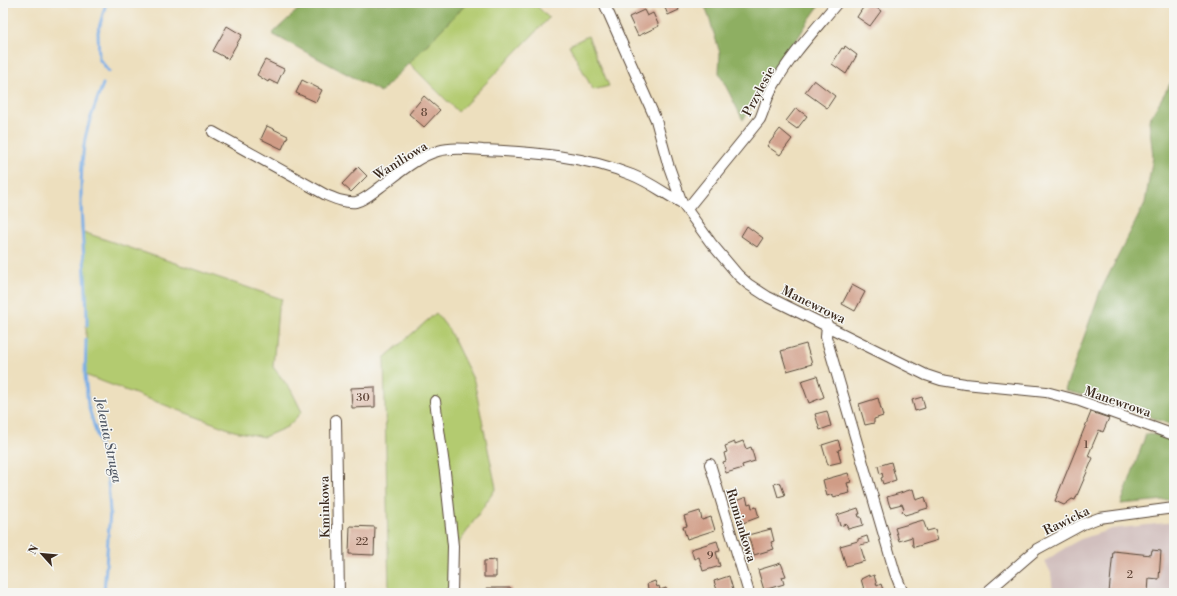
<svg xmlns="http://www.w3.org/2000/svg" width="1177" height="596" font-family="'Libre Bodoni',serif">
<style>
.industrial{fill:#d1bfbe}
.green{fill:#b3cb70;stroke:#777a47}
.forest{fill:#8eaf62;stroke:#646c40}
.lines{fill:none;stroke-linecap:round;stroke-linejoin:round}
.stream{stroke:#79aee7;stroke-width:3}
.building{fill:#d09c86}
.street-casing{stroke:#564536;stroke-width:12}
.street{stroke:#fff;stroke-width:10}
.labels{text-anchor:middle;stroke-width:3;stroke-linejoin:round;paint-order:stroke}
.number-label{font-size:11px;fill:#604638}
.street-label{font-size:13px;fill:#3b2a1e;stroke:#f6f6f2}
.water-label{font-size:14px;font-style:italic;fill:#515864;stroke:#f6f6f2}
</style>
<rect width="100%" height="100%" fill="#f6f6f2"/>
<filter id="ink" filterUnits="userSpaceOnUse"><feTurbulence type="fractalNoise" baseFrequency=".025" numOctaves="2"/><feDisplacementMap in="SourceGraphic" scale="8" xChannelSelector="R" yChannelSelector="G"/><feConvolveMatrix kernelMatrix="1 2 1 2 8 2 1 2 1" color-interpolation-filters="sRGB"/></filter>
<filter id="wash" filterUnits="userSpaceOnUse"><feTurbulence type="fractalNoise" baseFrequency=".012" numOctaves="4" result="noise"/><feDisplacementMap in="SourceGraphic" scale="16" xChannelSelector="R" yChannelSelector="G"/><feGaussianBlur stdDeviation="0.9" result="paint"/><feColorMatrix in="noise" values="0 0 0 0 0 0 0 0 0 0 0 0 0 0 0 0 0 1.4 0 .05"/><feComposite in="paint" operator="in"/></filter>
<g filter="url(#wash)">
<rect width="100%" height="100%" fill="#eddfbe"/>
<!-- industrial -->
<path class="industrial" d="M1174,522V593H1053L1051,573L1045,561L1068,546L1081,539L1112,529Z"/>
<!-- green -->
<path class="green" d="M467,3H534L549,18L458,112L409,63Z
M588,36L609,86L593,90L569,45Z
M83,232L282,299L278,309L273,367L291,390L302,412L287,427L264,437L234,431L85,375L87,297Z
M436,313L449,330L474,381L496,488L457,546L452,593H389L384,358Z"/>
<!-- forest -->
<path class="forest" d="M305,3H467L381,92L272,34Z
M703,3H821L811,17L782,63L772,76L743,120L719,73L720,53L707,11Z
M1174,77V426L1130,409L1065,390L1100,292L1145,203L1153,157L1149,120Z
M1146,434L1160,435L1174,440V499L1121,504Z"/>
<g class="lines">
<!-- stream -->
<path class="stream" d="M106,3L98,32L99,59L109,71
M87,325C87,264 75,200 85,139C89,120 96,102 103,84
M86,340L85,375L88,405L104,459L108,481L110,512L104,593"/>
</g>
<g id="blocks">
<!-- building -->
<path class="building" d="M663,3H676L679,10L668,15Z
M866,3H870L881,11L870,26L857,17Z
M644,10L647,16L653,13L659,26L638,36L629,17Z
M227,26L242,35L228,59L213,51Z
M845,46L857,55L846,74L832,64L842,48L844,49Z
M265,60L284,69L277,84L269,80L268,82L257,75Z
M302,80L322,90L316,102L296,93Z
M814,80L835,96L827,108L805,92Z
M424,96L440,110L424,127L409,114Z
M796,108L807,116L797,129L786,121Z
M267,126L288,136L282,149L261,139Z
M780,129L792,139L780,155L767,146Z
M358,167L367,176L351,192L342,184Z
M747,226L763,238L757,247L741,236Z
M852,285L865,292L855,311L842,304Z
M806,344L812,364L787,371L781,351Z
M817,376L824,397L809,403L801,381Z
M375,387V407L352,408L351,388Z
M922,397L925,408L915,411L912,400Z
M878,398L883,416L874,419V423L865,425L859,404Z
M827,411L831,426L820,430L815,414Z
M1091,412L1109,418L1103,432L1099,430L1088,456L1093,458L1075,500L1072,499L1064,505L1055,501Z
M838,440L841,449L838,450L841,462L828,465L822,445Z
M743,441L746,449L751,447L755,461L742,465L743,468L726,473L723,462L726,461L724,453L727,452L725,446L735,442V444Z
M891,462L896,480L883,484L881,478L883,477L882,473L880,474L878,466Z
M848,473L851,482L847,483L850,493L833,497V494L827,496L823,480Z
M780,482L785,495L778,497L774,484Z
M913,489L916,500L925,497L928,508L905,515L903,513L902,511L904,509L902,504L890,507L887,497Z
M746,497L748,504L751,503L752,508L756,507L759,517L743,523L736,501Z
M858,508L860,514H858L859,517H861L863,525L848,529L846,524L840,526L837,515Z
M700,511L702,520L711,517L715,530L687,539L683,527L687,526L684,516Z
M923,520L927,531L935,529L938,540L915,547L913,546L912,537L899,541L895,528Z
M350,526L375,527L374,555L349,554Z
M771,529L774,541L771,542L774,549L754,555L748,535Z
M867,536L869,543L860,545L865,561L846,566L840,546L858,541V539Z
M717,541L720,551L716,552L720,566L703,571L699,557L694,559L691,549Z
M1152,550L1161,551L1159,579L1149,578L1148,593H1109L1113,551L1151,555Z
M496,560V577H484V561Z
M781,563L786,576L782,577L784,584L764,590L758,570Z
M869,575V577L874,575L877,586L881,584L883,590L872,593H865L861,579Z
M729,576L734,593H718L714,581Z
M655,581L657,587L659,586L660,590L666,588L667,593H649L647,584Z
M486,588H511V593H486Z"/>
</g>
</g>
<g filter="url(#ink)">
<use href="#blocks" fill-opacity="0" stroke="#564536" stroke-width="1"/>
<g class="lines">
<defs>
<path id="street" d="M604,3L656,120L668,164L682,203L711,243L738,275L748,284L768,297L926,375L941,380L965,384L1046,392L1080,401L1174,435
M213,132L326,195C336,199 345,203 356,202C364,200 372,193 379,188C397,175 416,157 438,151C452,147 468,149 483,150C533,152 585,156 632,175C650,182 665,194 682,203
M687,209L760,119C765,108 767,95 774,85C791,55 815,30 837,3
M827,324L826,337L895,573L903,593
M435,401L445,472L453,546L452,593
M336,420L339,593
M710,464L749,593
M986,593L1037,549L1083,524L1099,518L1174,508"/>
</defs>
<!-- street casing -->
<use href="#street" class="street-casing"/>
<!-- street -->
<use href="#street" class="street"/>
</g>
</g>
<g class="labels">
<!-- number labels -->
<g class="number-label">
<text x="424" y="116">8</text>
<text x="363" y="401">30</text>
<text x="1086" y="448">1</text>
<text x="362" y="545">22</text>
<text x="710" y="559">9</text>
<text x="1130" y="578">2</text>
</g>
<!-- street labels -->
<g class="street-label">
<text transform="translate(758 91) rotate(-62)" y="5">Przylesie</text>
<text transform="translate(400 160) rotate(-32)" y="5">Waniliowa</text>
<text transform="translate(814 304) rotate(26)" y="5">Manewrowa</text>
<text transform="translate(1118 401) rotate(19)" y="5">Manewrowa</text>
<text transform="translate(324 507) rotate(-91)" y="5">Kminkowa</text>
<text transform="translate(1066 520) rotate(-26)" y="5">Rawicka</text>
<text transform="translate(742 525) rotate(73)" y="5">Rumiankowa</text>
</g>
<!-- water labels -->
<g class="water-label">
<text transform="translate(109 440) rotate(78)" y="5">Jelenia Struga</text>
</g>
</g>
<!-- margin -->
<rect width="1177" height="596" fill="none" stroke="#f6f6f2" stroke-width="16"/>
<!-- north arrow -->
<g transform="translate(42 554) rotate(297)" stroke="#f6f6f2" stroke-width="3" paint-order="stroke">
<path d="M0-3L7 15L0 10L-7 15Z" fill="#3b2a1e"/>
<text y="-6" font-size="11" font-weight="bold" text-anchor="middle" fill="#3b2a1e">N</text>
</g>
</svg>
